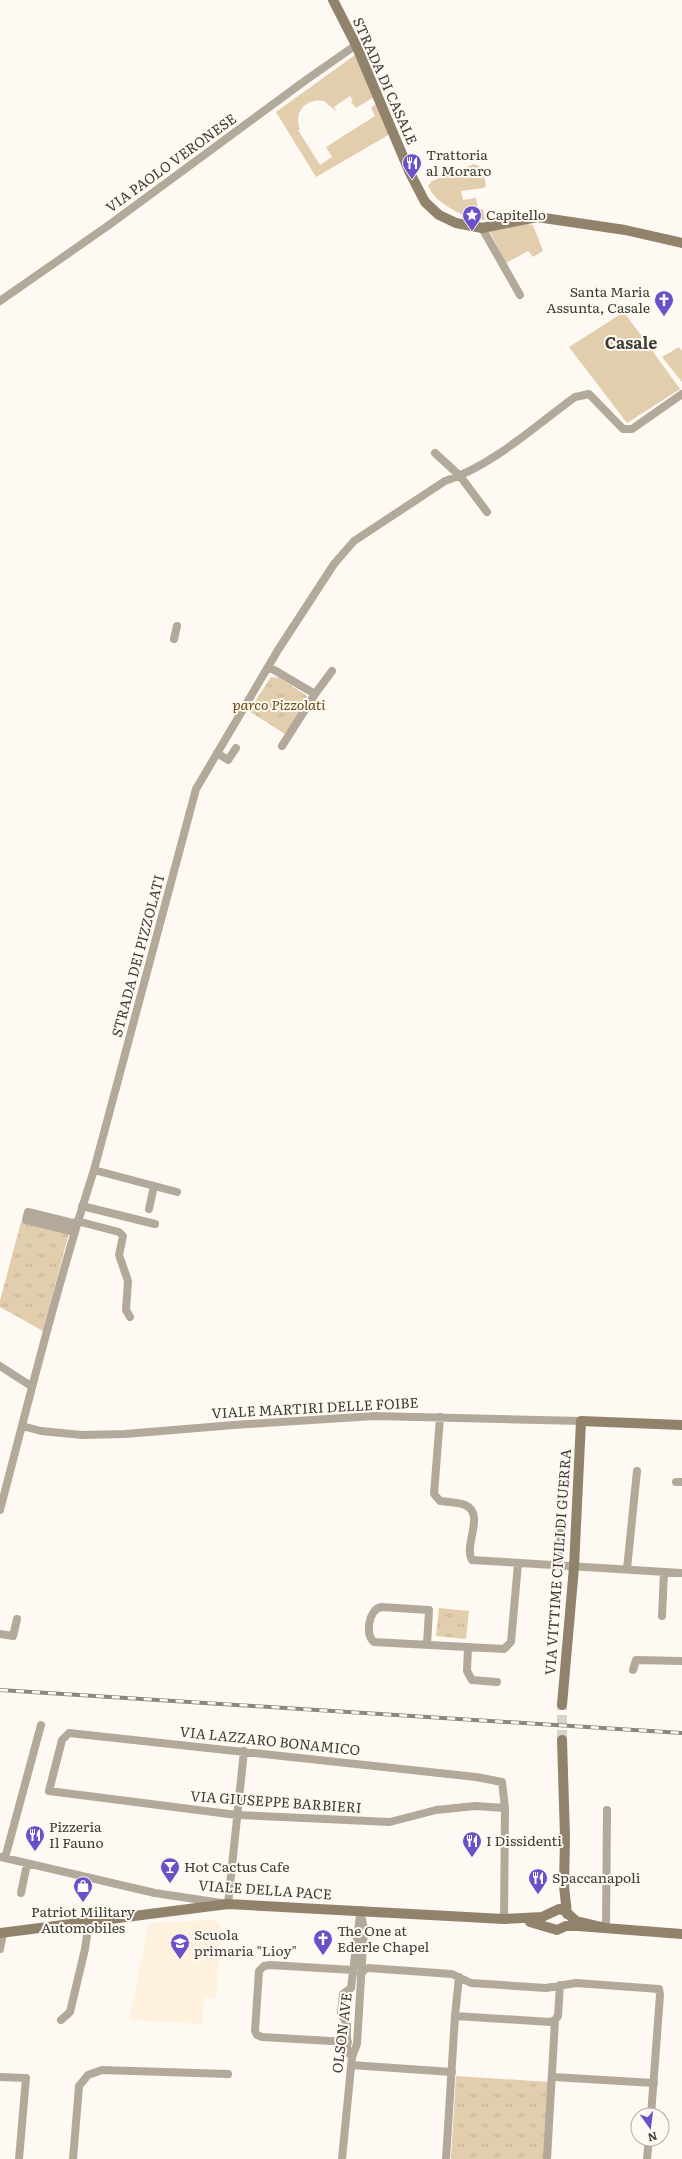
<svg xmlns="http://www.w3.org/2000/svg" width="682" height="2159" font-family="Literata,serif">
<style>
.built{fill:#fef2df}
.grass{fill:url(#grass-tufts)}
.garden{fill:#e2cdad}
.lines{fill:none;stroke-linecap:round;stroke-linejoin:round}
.secondary-tunnel{stroke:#d8d3cd;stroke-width:10;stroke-dasharray:10 5;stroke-linecap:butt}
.street{stroke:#b3a99a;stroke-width:8}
.secondary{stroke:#91826c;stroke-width:10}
.rail-casing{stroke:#8a8781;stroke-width:4}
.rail{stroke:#fef9f2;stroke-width:2.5;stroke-dasharray:8;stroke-linecap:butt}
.labels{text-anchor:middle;stroke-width:4;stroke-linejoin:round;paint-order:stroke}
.street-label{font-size:14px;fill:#3f3c38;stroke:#fef9f2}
.poi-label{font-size:14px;fill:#3f3c38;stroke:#fef9f2;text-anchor:start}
.park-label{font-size:14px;font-style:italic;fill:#6d4e13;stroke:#fef9f2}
.quarter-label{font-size:16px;font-weight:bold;fill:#3f3c38;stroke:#fef9f2}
</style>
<defs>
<pattern id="grass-tufts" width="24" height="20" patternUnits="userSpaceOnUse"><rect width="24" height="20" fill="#e2cdad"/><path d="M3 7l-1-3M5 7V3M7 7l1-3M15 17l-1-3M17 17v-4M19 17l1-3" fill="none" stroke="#c3b196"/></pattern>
</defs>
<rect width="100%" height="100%" fill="#fef9f2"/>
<!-- built -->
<path class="built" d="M211,1920L221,1923L216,1998L204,1997L202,2024L129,2020L149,1923Z"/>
<!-- grass -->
<path class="grass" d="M271,677L280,678L307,696L306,704L285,734L249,711Z
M21,1222L69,1233L43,1331L0,1307V1301Z
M439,1608L469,1611L466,1639L436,1636Z
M456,2076L550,2082L546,2159H451Z"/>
<!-- garden -->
<path class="garden" d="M355,55L374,97L356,108L351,102L353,101L350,96L334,107L337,112L324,101C306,97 293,113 300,129L298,130L320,165L332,157L326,147L375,116L371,108L377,103L390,134L316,177L276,112Z
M474,164L483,168L486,186L484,188L461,191L463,200L476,198L478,210L483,209L485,220H477L475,212L464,216C450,208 435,201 428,186L432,181Z
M528,224L533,225L543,251L533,257L528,251L506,263L489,230Z
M624,312L680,389L627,423L569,347Z
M679,347L682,351V382L662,357Z"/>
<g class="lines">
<!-- secondary-tunnel -->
<path class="secondary-tunnel" d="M562,1740V1705"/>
<!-- street -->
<path class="street" d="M482,228L520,295
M0,301L109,225L306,80L356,45
M435,453L460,476L487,512
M174,639L177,626
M269,667L315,694L282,746
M315,694L332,671
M217,753L228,760L236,748
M94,1170L177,1192
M82,1206L155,1224
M149,1209L154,1186
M77,1221L119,1232L123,1236L119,1255L128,1281L126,1310L130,1317
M75,1232L26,1220L28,1212L77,1224
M0,1366L31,1386
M440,1417L434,1494L440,1501C448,1502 458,1502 465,1505C486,1514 463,1545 472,1560L682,1573
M22,1426L41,1431L82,1435L125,1434L234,1425L374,1416L581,1421
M676,1482H682
M0,1510C30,1396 58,1282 94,1170L196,789L278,650L334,564L354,541L445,481C492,466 535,426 575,397L589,394L623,429H632L682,394
M558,1566L562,1518
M627,1569L637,1471
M662,1616L664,1572
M0,1634L13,1636L17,1619
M427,1645L429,1610L381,1607C368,1610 365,1636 374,1642L504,1649L511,1642L518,1564
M468,1647L467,1671L472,1680L497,1682
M633,1670L636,1660L682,1661
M0,1857L155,1893L228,1904L244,1751
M5,1858L41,1725
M21,1893L27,1864
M504,1919L505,1808L502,1782L476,1777L69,1733L62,1740L49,1791L237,1815L390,1822L436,1810L475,1806L505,1808
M606,1928L607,1810
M0,1949L3,1933
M361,1974L364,1970L368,1968L452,1974L471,1983L546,1988L576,1983L659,1989L660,1995L651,2115
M459,1977L455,2016L550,2022L555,2020L558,2016L560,1985
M61,2020L70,2012L85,1949L89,1921
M348,2042L262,2037L257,2035L255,2031L259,1971L264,1966L270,1965L353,1970
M352,2057L347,2051V2025L341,2013L343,1994L351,1988L360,1915
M351,2065L452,2072
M0,2077L26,2078L19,2159
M553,2077L654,2083
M73,2159L79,2086L88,2075L102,2070L228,2074
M342,2159L352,2057L357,2044L364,1929L360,1910
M446,2159L455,2016
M547,2159L555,2020
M647,2159L649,2139"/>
<!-- secondary -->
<path class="secondary" d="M333,0L356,45L410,173L425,202L439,215L456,223L482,228L537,217L625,230L682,243
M562,1705L574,1567L581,1421L682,1425
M562,1740L565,1837L564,1886L567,1914
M530,1922L557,1930L566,1926H578L682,1934
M0,1933L228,1904L504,1919L542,1917L559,1909L565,1911L576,1921L606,1928"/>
<defs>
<path id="rail" d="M0,1690L682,1733"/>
</defs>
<!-- rail casing -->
<use href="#rail" class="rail-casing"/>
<!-- rail -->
<use href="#rail" class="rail"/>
</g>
<!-- icons -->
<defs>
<symbol id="restaurant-pin" viewBox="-11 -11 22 30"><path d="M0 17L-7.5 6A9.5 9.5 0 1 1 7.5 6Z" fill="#6b50ca" stroke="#fef9f2"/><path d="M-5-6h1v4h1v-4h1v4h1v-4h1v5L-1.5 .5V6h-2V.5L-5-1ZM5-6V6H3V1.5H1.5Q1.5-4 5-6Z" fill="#fff"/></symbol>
<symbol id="sight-pin" viewBox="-11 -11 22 30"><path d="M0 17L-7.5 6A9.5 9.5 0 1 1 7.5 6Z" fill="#6b50ca" stroke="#fef9f2"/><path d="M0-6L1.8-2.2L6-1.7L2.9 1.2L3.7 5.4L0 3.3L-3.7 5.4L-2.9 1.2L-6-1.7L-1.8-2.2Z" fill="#fff"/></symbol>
<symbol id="church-pin" viewBox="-11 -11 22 30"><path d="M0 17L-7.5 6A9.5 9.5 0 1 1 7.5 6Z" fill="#6b50ca" stroke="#fef9f2"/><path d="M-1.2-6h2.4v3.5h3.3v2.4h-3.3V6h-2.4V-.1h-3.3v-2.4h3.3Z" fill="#fff"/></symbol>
<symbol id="bar-pin" viewBox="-11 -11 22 30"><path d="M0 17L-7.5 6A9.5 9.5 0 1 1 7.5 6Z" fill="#6b50ca" stroke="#fef9f2"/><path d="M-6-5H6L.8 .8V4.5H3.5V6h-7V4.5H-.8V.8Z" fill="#fff"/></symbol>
<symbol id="shop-pin" viewBox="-11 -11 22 30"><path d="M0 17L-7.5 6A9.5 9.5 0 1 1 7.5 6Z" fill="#6b50ca" stroke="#fef9f2"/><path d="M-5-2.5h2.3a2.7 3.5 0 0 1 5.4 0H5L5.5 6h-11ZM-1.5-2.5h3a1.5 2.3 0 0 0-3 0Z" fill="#fff"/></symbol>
<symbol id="school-pin" viewBox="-11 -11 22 30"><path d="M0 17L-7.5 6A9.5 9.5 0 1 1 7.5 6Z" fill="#6b50ca" stroke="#fef9f2"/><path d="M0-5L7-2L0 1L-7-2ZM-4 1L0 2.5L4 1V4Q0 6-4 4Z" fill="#fff"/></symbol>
</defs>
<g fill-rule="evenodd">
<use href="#restaurant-pin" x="401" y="152" width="22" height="30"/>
<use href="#sight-pin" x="461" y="204" width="22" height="30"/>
<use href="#church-pin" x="653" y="289" width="22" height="30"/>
<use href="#restaurant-pin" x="24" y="1824" width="22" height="30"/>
<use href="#restaurant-pin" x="461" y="1830" width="22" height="30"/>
<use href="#bar-pin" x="159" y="1856" width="22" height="30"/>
<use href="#restaurant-pin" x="527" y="1867" width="22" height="30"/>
<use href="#shop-pin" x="72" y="1875" width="22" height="30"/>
<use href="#church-pin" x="312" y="1928" width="22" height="30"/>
<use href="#school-pin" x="169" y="1932" width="22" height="30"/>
</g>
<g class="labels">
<!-- street labels -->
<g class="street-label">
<text transform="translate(385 81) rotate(66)" y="5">STRADA DI CASALE</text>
<text transform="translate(171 163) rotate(-36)" y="5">VIA PAOLO VERONESE</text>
<text transform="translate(138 956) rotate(-75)" y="5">STRADA DEI PIZZOLATI</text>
<text transform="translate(315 1408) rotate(-3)" y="5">VIALE MARTIRI DELLE FOIBE</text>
<text transform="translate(558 1562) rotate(-86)" y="5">VIA VITTIME CIVILI DI GUERRA</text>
<text transform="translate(270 1741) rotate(6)" y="5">VIA LAZZARO BONAMICO</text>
<text transform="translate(276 1802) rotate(4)" y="5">VIA GIUSEPPE BARBIERI</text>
<text transform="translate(265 1890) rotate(4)" y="5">VIALE DELLA PACE</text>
<text transform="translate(342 2033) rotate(-83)" y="5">OLSON AVE</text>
</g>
<!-- poi labels -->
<g class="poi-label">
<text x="426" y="160">Trattoria<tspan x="426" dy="16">al Moraro</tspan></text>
<text x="486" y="220">Capitello</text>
<text x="650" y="297" text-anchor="end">Santa Maria<tspan x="650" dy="16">Assunta, Casale</tspan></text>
<text x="49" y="1832">Pizzeria<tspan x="49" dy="16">Il Fauno</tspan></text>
<text x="486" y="1846">I Dissidenti</text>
<text x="184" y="1872">Hot Cactus Cafe</text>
<text x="552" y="1883">Spaccanapoli</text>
<text x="83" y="1917" text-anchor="middle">Patriot Military<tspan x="83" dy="16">Automobiles</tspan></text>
<text x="337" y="1936">The One at<tspan x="337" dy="16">Ederle Chapel</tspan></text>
<text x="194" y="1940">Scuola<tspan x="194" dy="16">primaria "Lioy"</tspan></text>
</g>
<!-- park labels -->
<g class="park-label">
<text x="279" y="710">parco Pizzolati</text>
</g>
<!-- quarter labels -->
<g class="quarter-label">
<text x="631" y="349">Casale</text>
</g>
</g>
<!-- north arrow -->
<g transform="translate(650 2127) rotate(166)"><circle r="19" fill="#fef9f2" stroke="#b2ada8"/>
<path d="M0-3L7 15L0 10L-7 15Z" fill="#6b50ca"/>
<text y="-6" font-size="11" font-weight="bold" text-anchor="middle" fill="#3f3c38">N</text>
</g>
</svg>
